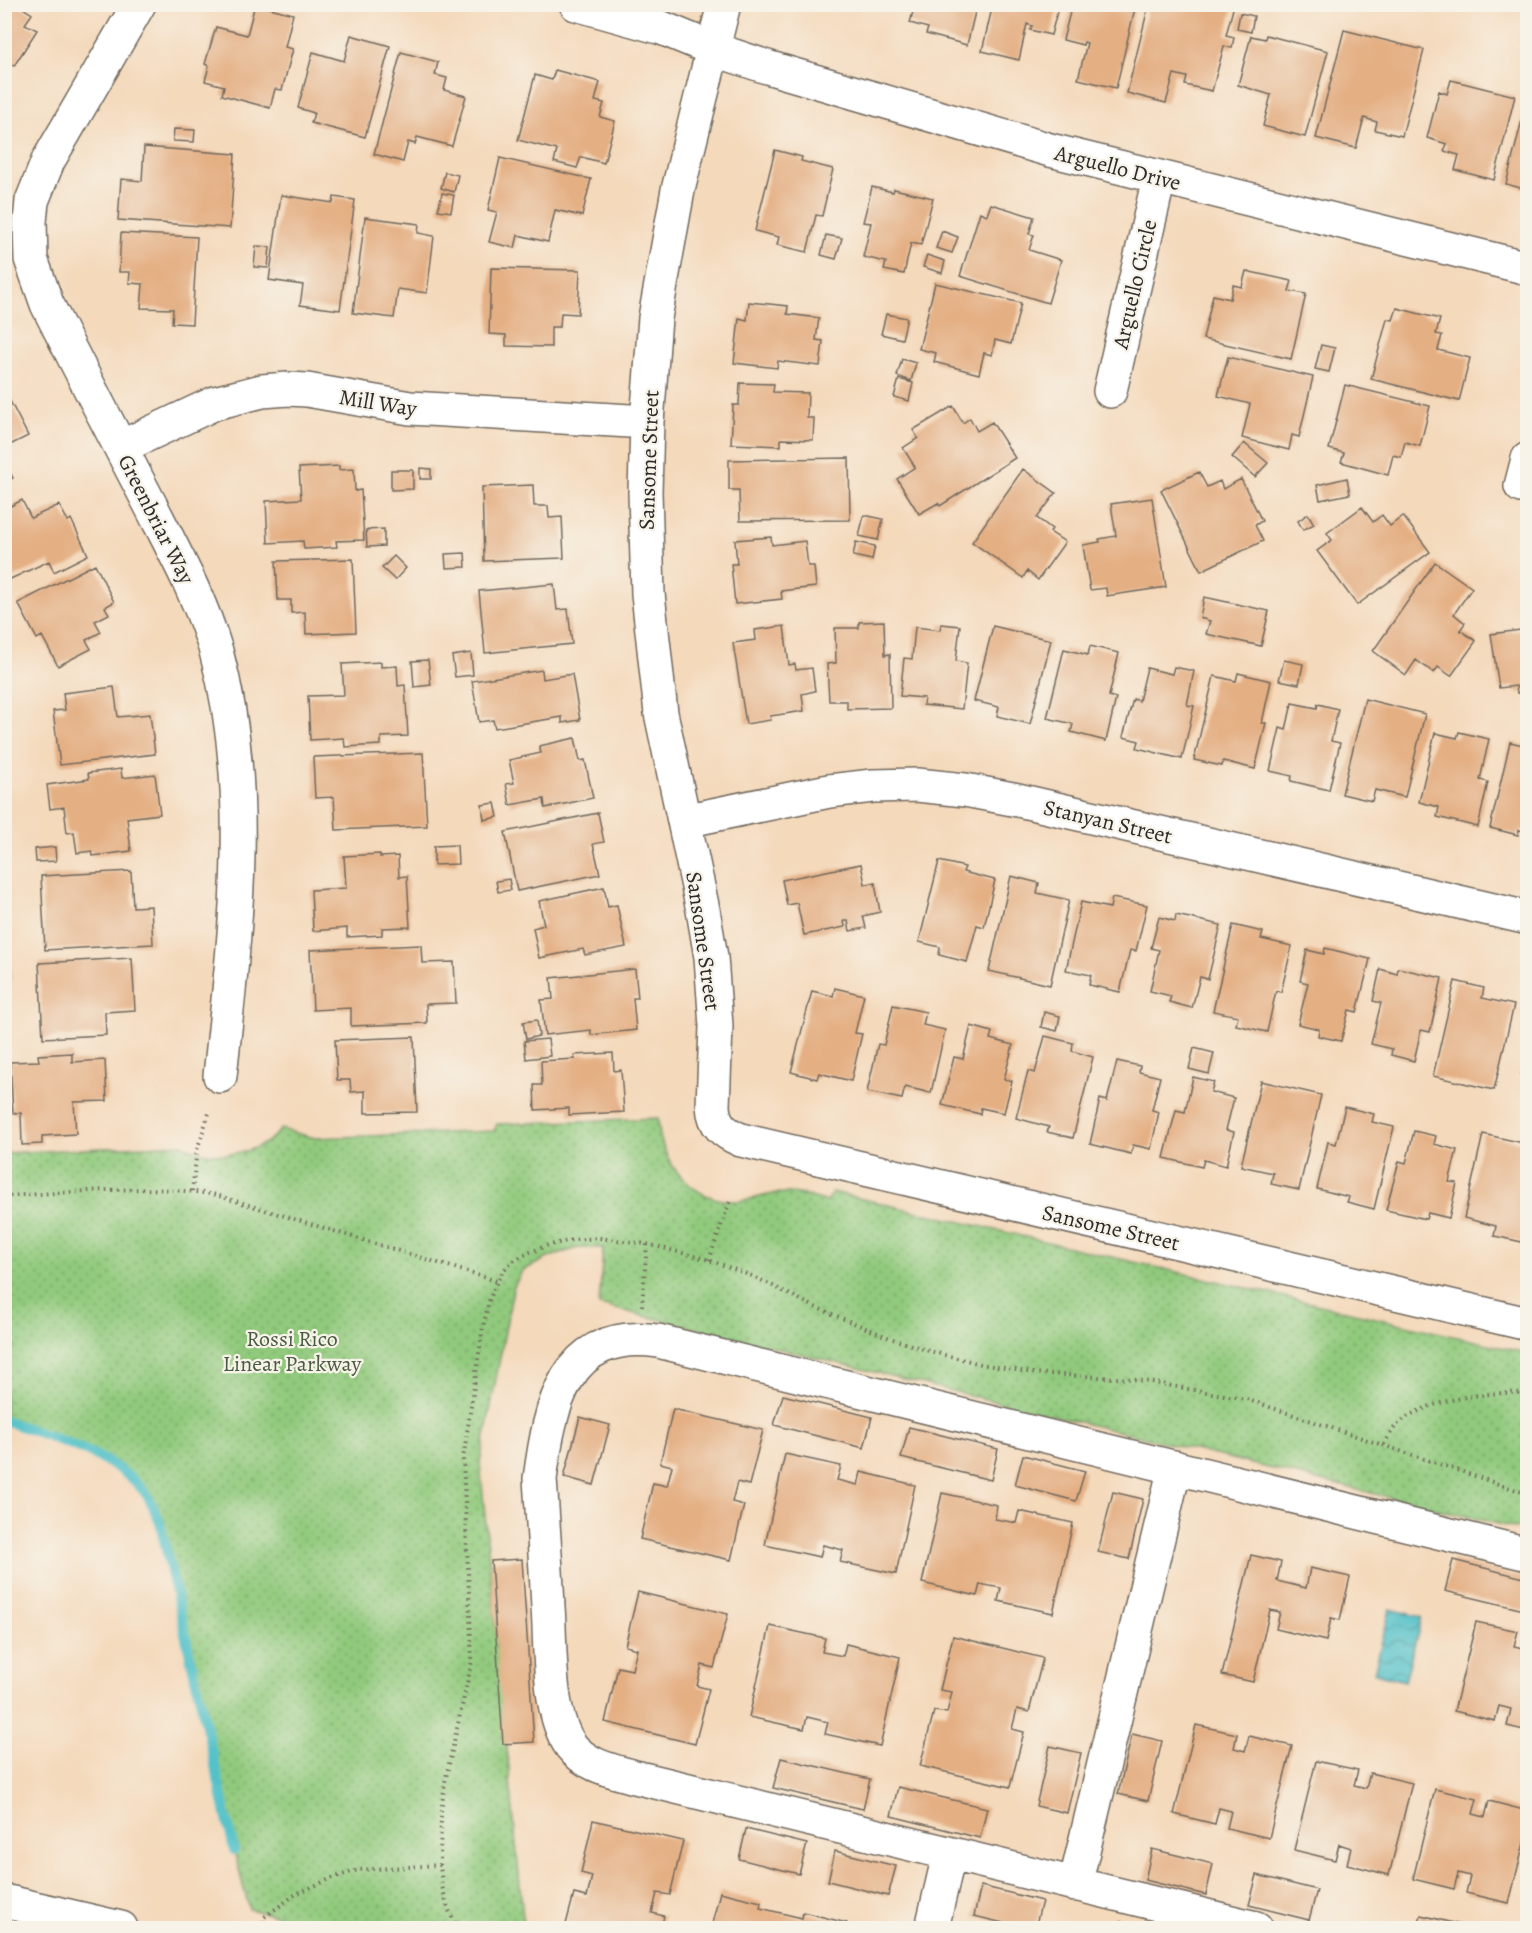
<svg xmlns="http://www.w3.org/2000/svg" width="1532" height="1933" font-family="Alegreya,serif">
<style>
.park{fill:url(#park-dots);stroke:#5e7a54;stroke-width:1.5}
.water{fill:url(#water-waves);stroke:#3f767a;stroke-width:1.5}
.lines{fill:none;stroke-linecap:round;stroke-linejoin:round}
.stream{stroke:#53c1c9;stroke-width:10}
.building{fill:#e4af83}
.minor-casing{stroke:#71685d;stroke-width:36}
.path{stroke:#71685d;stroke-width:4;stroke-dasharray:1.5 4.5;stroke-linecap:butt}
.minor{stroke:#fff;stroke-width:33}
.labels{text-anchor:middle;stroke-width:4.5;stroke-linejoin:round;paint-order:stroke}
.street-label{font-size:22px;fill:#2b2b2b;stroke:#f7f3e8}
.park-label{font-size:22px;fill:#4a5b44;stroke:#f7f3e8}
</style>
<defs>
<pattern id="park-dots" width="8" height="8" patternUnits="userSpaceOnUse" patternTransform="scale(1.5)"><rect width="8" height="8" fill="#91ca7d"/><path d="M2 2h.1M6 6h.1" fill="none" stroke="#77a467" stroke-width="1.8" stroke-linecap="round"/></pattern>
<pattern id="water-waves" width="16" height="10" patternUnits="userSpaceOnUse" patternTransform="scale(1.5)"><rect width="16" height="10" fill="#53c1c9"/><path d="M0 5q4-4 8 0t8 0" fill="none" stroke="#459da3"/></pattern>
</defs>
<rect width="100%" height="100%" fill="#f7f3e8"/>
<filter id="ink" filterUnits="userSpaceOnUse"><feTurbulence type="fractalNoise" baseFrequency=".0167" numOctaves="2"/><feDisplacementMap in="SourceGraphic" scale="12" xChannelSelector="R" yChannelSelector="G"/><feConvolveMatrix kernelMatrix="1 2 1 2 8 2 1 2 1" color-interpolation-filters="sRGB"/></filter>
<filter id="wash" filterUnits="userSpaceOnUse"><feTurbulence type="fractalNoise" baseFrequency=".008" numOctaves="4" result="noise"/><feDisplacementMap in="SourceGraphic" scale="24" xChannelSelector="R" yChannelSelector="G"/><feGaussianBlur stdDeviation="1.35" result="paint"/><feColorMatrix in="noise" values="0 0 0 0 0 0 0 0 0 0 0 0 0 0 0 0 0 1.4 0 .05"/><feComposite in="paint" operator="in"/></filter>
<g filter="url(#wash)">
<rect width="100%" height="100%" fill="#f4d9bb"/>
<!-- park -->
<path class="park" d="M658,1118C660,1163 691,1202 738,1201C754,1200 768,1193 783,1193C798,1192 814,1198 828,1202L832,1192L1527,1353V1531L599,1305L603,1248H578L550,1257L522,1271L513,1289L480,1463L524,1928H332L249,1909L234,1850L160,1523C155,1513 152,1501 146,1493C115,1454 50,1439 5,1423V1153L182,1144C213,1161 257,1157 281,1129L315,1138L494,1131L497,1124Z"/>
<!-- water -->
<path class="water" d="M1390,1609L1422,1617L1405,1681L1374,1673Z"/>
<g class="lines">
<!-- stream -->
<path class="stream" d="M4,1420C48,1437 117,1455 146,1494C152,1502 155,1513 160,1523L234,1850"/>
</g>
<g id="blocks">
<!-- building -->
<path class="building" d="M4,4H21L20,6L32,14L25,24L37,30L14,66L4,60Z
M255,4L293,14L285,47L293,49L282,90L275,89L270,108L222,95L224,86L205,81L209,66L205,64L216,27L247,35Z
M915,4H977L967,45L926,34L928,28L910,23Z
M993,4H1059L1051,35L1030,30L1032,26L1027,24L1019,60L982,51Z
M1072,4H1136L1116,88L1078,79L1087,43L1084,42L1083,45L1063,40Z
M1149,4L1234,5L1226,35L1234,37L1232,48L1224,46L1212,91L1185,85L1187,77L1174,74L1166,103L1127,93Z
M1240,13L1254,16L1251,32L1237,29Z
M1344,30L1424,50L1402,136L1375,130L1377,122L1364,118L1356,148L1316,138Z
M351,35L390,46L365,137L311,123L314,113L298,108L313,52L344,61Z
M1266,35L1328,51L1305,137L1263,126L1271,95L1238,85L1251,36L1265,39Z
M401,52L438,62L435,75L447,78L444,90L466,96L452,146L417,137L415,144L408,142L403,162L374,154Z
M555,70L600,82L595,101L604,103L600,117L615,121L604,163L581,157L577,168L554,162L557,150L518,140L535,75L552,80Z
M1451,80L1515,96L1494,180L1455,170L1459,155L1444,151L1447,144L1427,138L1439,91L1447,94Z
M1527,100H1528V190L1506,184Z
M174,129L195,130L194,142L173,141Z
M144,147L235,154L230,228L118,220L121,179L142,181Z
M775,150L802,157L801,161L833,169L822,216L816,215L807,252L777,245L779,237L755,231Z
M500,158L591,179L582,216L555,210L548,242L518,235L515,248L489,242L497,212L488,210Z
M445,172L458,175L454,192L441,188Z
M872,187L893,192L894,189L933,198L921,245L911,243L904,274L884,270L886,262L863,257L871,223L863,222Z
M442,193L454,195L451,212L438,210Z
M281,195L333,203L334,197L355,200L340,310L300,305L303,285L269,280Z
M991,204L1034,217L1029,234L1034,235L1029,250L1061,260L1048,303L960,276L980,212L987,215Z
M365,217L419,224L418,233L434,236L427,293L398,289L394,318L353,313Z
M942,231L958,237L952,253L936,248Z
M121,233L197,237L192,324L172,323L173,309L141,308L143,284L129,283L130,272H119Z
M826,235L842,238L836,259L821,255Z
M256,246L270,247L268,268L254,267Z
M927,255L945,261L942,273L923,267Z
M491,268L580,270L578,314L561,313L560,327H551V347L506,346V335L489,334Z
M1246,271L1292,281L1289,291L1306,294L1291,359L1203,339L1213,295L1230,299L1233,285L1242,287Z
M935,283L1021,303L1011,344L995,340L992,355L984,353L979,374L934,362L936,353L919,349Z
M749,302L788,306L787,314L819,318L816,340L823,341L820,366L778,361L777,368L734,363L739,318L747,320Z
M1397,308L1440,319L1436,334L1442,335L1438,350L1470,358L1459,401L1371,379L1387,319L1393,320Z
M886,314L907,318L902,339L881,334Z
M1321,345L1335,348L1329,372L1315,369Z
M1228,357L1313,377L1299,437L1292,435L1289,450L1242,438L1250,404L1218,396Z
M902,359L916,363L911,381L897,376Z
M899,379L913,383L909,401L894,397Z
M740,383L774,384L773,392L808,393L807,418H814L813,440L781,439V446L731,444L733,405H739Z
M1345,385L1430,406L1420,446L1405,442L1401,457L1393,455L1388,475L1341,462L1344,453L1329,449Z
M9,399L28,436L4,448V401Z
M953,406L963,423L970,418L977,431L992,422L1015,458L940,506L938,503L919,514L897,479L915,467L903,448L918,438L913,430Z
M1244,443L1268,463L1255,477L1232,457Z
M849,458L850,520L740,521L739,490H729V460Z
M4,461L13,478L4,483Z
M339,466V470L354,469L355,491L361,490L364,540L336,541L337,547L304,549L303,541L268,543L266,501L301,499L299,468Z
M420,468L431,469V479H420Z
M1023,469L1056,493L1037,518L1052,529L1050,532L1065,542L1038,580L1027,571L1023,578L972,542Z
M391,470H413V489L391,490Z
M1199,472L1207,487L1220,481L1223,489L1241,479L1262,521L1255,525L1263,541L1201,571L1161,490Z
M1347,478L1350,494L1320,500L1317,485Z
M533,485L534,506H548L549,518L562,517L564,558L484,561L482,487Z
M1152,498L1166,587L1107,596L1106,588L1090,590L1083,545L1100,542L1099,539L1116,536L1111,504Z
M22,500L31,518L59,505L68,521L71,519L88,555L54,572L49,561L4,582V503L9,501L11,506Z
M1362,507L1373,522L1382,515L1390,526L1403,516L1430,552L1357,605L1317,551L1332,540L1327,533Z
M1308,514L1314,524L1303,530L1298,521Z
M864,515L883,519L878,540L859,536Z
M384,529V546L367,547L366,530Z
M771,537L772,545L805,541L808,566H814L816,587L781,591L782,599L735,604L731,564H737L735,540Z
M856,542L875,546L872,560L853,556Z
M465,553L466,567L446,568L445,554Z
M394,556L406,568L395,580L382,568Z
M353,559L356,632L306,634L305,612L291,613V600H278L276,561Z
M1435,562L1472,588L1454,614L1465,623L1460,630L1476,641L1451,676L1438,667L1434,673L1416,660L1406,675L1373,651Z
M95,564L114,602L105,607L109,614L95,621L101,632L86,640L91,649L58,666L42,636L37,639L18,603Z
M554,584L557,610L568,609L572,644L485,653L479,591Z
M1204,597L1269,611L1261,646L1206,634L1210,621L1200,618Z
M1528,600V629H1526L1522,601Z
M884,621L885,655L890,654L891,708L847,709V701H829L827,664L836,663L835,628H859V622Z
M941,624L960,626L956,661L967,663L962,709L923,705L924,698L900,696L904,658L912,659L915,627L940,630Z
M784,626L789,665L795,664L796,670L812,668L815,691L802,694L804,711L770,716L771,720L746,724L733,643L756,640L755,630Z
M993,626L1051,640L1030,724L997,716L999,707L974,701Z
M1528,629V691L1517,693L1516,686L1499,688L1491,634Z
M1090,646L1119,653L1109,696L1116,698L1106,741L1071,732L1073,724L1047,718L1064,649L1088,655Z
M471,653L473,675L455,677L452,656Z
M428,660L431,685L414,687L412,661Z
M1284,660L1303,664L1299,684L1279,680Z
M381,662V667L397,666L398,686L405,685L408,736L381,737V745L345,747L344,738L310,740L308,696L344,695L342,664Z
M1174,667L1194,671L1187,705L1194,706L1182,759L1137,748L1139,741L1123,737L1133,699L1139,701L1147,668L1172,674Z
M542,670L543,679L572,674L580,720L562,723V717L495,728L493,720L479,722L472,681Z
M1238,673L1271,681L1262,723H1266L1255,769L1223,761L1222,766L1194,760L1214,676L1236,681Z
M114,687L118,717L150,714L155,754L60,765L53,711L65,710L63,693Z
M1365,699L1425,714L1405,797L1375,790L1372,801L1342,794Z
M1292,703L1317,708L1318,704L1338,709L1331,741L1340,743L1329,790L1291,781L1292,776L1270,771L1280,728L1286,730Z
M1459,732L1489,739L1480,780L1488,782L1478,827L1437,817L1439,807L1419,802L1435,733L1457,738Z
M575,738L580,761L585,760L593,798L545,808L544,799L510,805L506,784L514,783L509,760L541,753L539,746Z
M1510,742L1528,746V832L1519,830L1518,835L1490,828Z
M423,753L427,826L336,830L334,797L315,798L313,757Z
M121,769L122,778L155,774L160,814L127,818L131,851L93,856L92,851L77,853L74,832L67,833L64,807L50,809L47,785L89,779L88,773Z
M495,803L498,817L484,820L482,805Z
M598,813L604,842L593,844L600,874L517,891L505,832Z
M457,845L458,864L434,865V846Z
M55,847L56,861L36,862L35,849Z
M380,854V857L398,856L399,877L407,876L410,927L382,928V935L347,937V928L313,931L311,890L346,888L344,856Z
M939,861L965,867L963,872L995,880L984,927L977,925L967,962L939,955L940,947L919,942Z
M861,864L865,884L875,883L880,912L863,916L866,928L850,931L848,921H844L845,927L804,935L797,903L787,905L782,880Z
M131,871L133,907L151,906L153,944L45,950L41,876Z
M1011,876L1039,883L1037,893L1069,900L1050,985L989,971Z
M509,879L511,890L498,892L496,881Z
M604,887L608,907L617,905L626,947L585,955L583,949L539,958L533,928L544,925L539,901Z
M1112,898L1147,905L1136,951L1130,950L1120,992L1089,985L1091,975L1066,970L1081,902L1110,908Z
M1176,915L1221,925L1208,979L1200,977L1192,1008L1169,1002L1171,996L1150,991L1159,950L1151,948L1159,917L1175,921Z
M1233,925L1263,932L1261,939L1292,946L1281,992L1276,991L1267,1032L1236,1025L1238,1016L1213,1011Z
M421,945L422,963L454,962L456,1003L426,1004L427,1023L351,1026V1008L313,1010L310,950Z
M1325,948L1370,959L1357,1012L1349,1010L1341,1041L1318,1036L1319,1029L1298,1024L1308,983L1300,981L1307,950L1324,954Z
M132,958L135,1010L105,1012L106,1035L43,1038L39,963Z
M10,961L11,981H4V962Z
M1398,968L1442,978L1430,1032L1421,1030L1414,1061L1391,1055L1392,1049L1371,1044L1381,1003L1373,1001L1380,969L1397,974Z
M635,969L638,998H633L636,1030L591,1035V1030L545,1035L541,1000L553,999L551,978Z
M1455,981L1484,988L1482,998L1514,1005L1494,1090L1433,1076Z
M835,988L864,995L855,1033L862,1034L851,1081L819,1073L817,1079L791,1072L812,991L833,996Z
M893,1005L926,1012L923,1025L945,1030L931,1093L905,1087L902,1099L867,1092L878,1044L884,1045Z
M1044,1012L1060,1016L1057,1031L1041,1027Z
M537,1020L539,1036L526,1039L523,1022Z
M971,1026L992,1032L990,1039L1013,1045L1004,1079L1012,1081L1004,1113L981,1108L980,1114L942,1105L954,1057L963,1059Z
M1045,1036L1073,1043L1072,1051L1093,1057L1073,1138L1047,1132L1049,1127L1016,1118L1028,1071L1035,1073Z
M414,1037L417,1112L365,1113V1091L351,1092L350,1080H337L335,1040Z
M548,1039L550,1056L526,1059L524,1041Z
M1194,1048L1214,1053L1209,1074L1189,1069Z
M1527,1049H1528V1076L1521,1075Z
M72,1053V1062L105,1060L107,1101L74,1102L76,1134L42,1136V1144L22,1145L21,1113H13L10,1062L39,1061L38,1055Z
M613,1053L614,1071L621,1070L624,1112L569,1115V1108L535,1110L534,1085H542L541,1061L575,1059L574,1055Z
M1117,1061L1140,1066L1139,1072L1160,1077L1152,1110L1159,1112L1151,1149L1133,1145L1131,1154L1090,1144L1100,1099L1107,1101Z
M1193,1077L1214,1082L1211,1092L1234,1098L1226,1130L1234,1132L1226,1166L1204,1160L1202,1167L1164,1158L1176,1110L1185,1112Z
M1261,1081L1321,1095L1299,1190L1271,1184L1273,1173L1241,1166Z
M1345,1107L1374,1114L1372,1122L1394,1127L1374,1209L1347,1202L1349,1197L1317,1189L1328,1142L1336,1144Z
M1414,1131L1436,1136L1434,1144L1457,1150L1449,1182L1457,1183L1449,1218L1428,1213L1426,1219L1386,1210L1399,1161L1406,1163Z
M1483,1134L1528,1144V1219L1522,1242L1494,1236L1496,1226L1464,1218Z
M783,1395L872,1417L864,1448L774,1425Z
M673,1409L763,1430L749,1485L737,1482L732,1502L744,1505L731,1560L640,1539L653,1483L667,1486L672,1466L660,1463Z
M580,1417L610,1425L594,1485L564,1477Z
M909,1427L998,1449L991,1480L901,1458Z
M785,1454L841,1466L837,1480L858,1485L861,1472L915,1485L896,1574L840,1562L843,1550L823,1545L820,1557L765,1545Z
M1023,1455L1085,1471L1076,1501L1015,1485Z
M1113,1492L1143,1499L1129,1559L1098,1552Z
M942,1493L997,1505L995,1519L1016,1523L1019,1511L1073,1523L1053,1613L998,1601L1001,1588L980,1584L977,1596L922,1583Z
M1251,1555L1281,1562L1277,1581L1306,1588L1310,1568L1350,1577L1340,1620L1331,1618L1326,1641L1276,1629L1280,1612L1270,1610L1253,1682L1222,1675Z
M522,1559L534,1742L503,1744L491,1561Z
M1453,1560L1528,1579V1611L1445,1591Z
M638,1592L728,1614L714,1668L702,1665L697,1686L709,1689L695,1744L605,1722L618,1667L632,1670L637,1649L625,1646Z
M1476,1622L1518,1631L1514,1646L1528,1649V1731L1507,1726L1511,1709L1499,1706L1495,1721L1454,1711Z
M770,1626L825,1638L822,1652L843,1656L846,1644L900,1657L880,1746L825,1734L828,1722L807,1717L804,1729L749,1717Z
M953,1636L1043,1658L1029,1712L1017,1709L1012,1729L1024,1732L1010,1787L920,1766L934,1711L947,1713L952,1692L940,1690Z
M1196,1725L1237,1734L1234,1748L1245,1751L1249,1736L1292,1746L1269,1838L1227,1828L1231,1811L1219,1808L1215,1824L1174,1814Z
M1132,1734L1162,1741L1148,1801L1118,1794Z
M1050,1746L1081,1753L1067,1813L1036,1806Z
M781,1758L870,1779L863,1809L773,1788Z
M1316,1761L1358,1770L1354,1785L1366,1788L1370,1773L1412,1783L1389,1875L1347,1864L1351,1848L1339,1844L1335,1860L1294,1850Z
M898,1787L987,1808L980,1838L891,1816Z
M1435,1789L1477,1799L1473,1814L1485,1817L1489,1801L1528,1811V1827L1509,1903L1466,1893L1470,1876L1458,1873L1454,1889L1413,1879Z
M593,1820L683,1841L670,1895L657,1893L652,1913L664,1916L661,1928H565L574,1894L587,1897L592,1876L581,1873Z
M746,1829L807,1844L799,1874L739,1859Z
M1152,1849L1213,1864L1206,1895L1145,1880Z
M835,1851L896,1866L888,1896L828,1881Z
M1257,1875L1317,1890L1309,1920L1249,1905Z
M981,1886L1042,1901L1035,1928H1024L974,1916Z
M720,1892L761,1902L760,1908L802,1918L803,1912L847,1923L846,1928H711Z
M1421,1915L1473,1928H1417Z
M1120,1921L1146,1928H1118Z"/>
</g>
</g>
<g filter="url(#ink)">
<use href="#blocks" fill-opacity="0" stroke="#71685d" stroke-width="1.5"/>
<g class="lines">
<defs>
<path id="minor" d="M139,4L48,161L32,201L30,222L31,259L47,304C81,372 116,439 151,506C175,553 201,600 216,651C254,790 235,935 220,1076
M576,4L662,28L713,49L767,67L1050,150L1528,268
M724,4L678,190L655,318L647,422L645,492L648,594L661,713L703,910L711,957L716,1026L713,1106C714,1125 724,1133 741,1140L1528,1324
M1110,391L1159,178
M121,447L215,403L262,391L288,389L307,390L410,408L647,422
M1521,486L1528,459
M684,821L829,791L873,786L917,785L965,790L1018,800L1528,918
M1075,1885L1175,1467
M4,1901L121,1928
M932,1928L949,1855
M1256,1928L631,1776C610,1770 586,1765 571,1746C547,1713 551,1647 548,1607C546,1565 543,1522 540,1479C550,1406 564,1328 658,1341L1528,1554"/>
</defs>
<!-- minor casing -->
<use href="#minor" class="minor-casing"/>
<!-- path -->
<path class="path" d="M192,1191L197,1150L210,1110
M4,1196C74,1193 147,1183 216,1195L497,1281
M709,1260L730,1201
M642,1306L647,1244
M1384,1444C1388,1438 1392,1430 1397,1425C1423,1399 1492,1391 1528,1393
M264,1928L263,1918L296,1894L332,1878L358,1870L440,1865
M458,1928L448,1909L442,1886L440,1865L441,1811L445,1782L472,1661L463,1459L483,1327L489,1301L497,1281L504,1270L513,1261L530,1252L549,1245L573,1240L599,1238L647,1244L709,1260L755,1277L815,1307L890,1338L929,1351L981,1364L1033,1373L1132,1379L1246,1399L1528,1494"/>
<!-- minor -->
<use href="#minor" class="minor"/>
</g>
</g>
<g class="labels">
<!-- street labels -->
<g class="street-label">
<text transform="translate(1118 167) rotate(14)" y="8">Arguello Drive</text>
<text transform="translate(1134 284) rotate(-77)" y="8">Arguello Circle</text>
<text transform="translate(378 402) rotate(9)" y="8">Mill Way</text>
<text transform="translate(648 460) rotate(-88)" y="8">Sansome Street</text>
<text transform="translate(157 519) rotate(63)" y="8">Greenbriar Way</text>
<text transform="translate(1108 821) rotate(13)" y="8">Stanyan Street</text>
<text transform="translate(704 941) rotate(82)" y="8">Sansome Street</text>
<text transform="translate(1111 1227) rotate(13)" y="8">Sansome Street</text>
</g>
<!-- park labels -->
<g class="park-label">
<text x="292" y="1346">Rossi Rico<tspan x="292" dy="25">Linear Parkway</tspan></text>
</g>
</g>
<!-- margin -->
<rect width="1532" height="1933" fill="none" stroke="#f7f3e8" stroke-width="24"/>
</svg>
